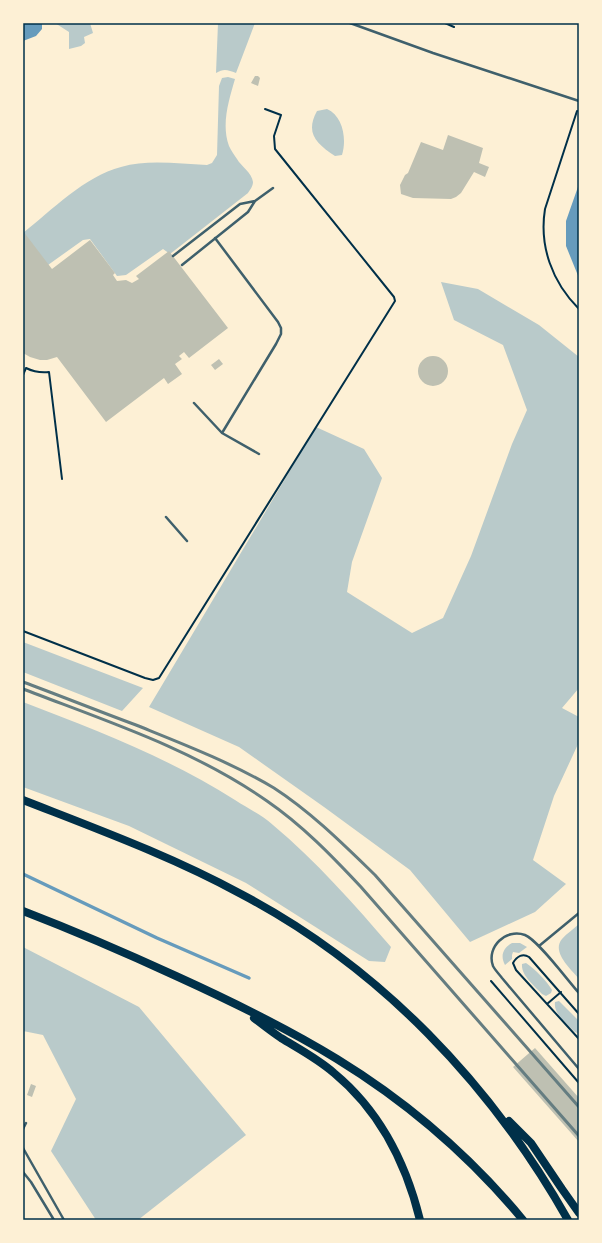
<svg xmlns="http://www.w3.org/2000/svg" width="602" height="1243" font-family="'Fira Sans Condensed',sans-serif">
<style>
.green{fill:#b9caca}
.water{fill:#669bbc}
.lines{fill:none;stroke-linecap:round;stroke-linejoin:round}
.stream{stroke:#669bbc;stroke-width:3.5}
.building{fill:#bec0b2}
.path{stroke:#003049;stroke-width:2}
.service{stroke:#3f606c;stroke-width:2.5}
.trunk{stroke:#003049;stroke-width:8}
.rail{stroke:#657d81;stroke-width:3}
.neatline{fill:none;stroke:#003049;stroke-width:1.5}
</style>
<rect width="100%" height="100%" fill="#fdf0d5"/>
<!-- green -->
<path class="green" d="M55,23H90L93,33L84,37L85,43L81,46L69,49V32Z
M218,23H255L236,73C228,70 224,68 216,73Z
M228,77L235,79C229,100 221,124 229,146C231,150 234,155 237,159C241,166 252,173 253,182C253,186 250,190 248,193L170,254L163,249L126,275L117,276L90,239L83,240L48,265L23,233C52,210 85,176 121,167C148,159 179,164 207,165L212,163L217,155L219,86L222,78Z
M327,109C343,116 347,139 342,155L335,156C316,143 305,133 317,111Z
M441,282L478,289L539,325L579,357V688L562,708L579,717V742L554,796L533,860L566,884L535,912L470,942L410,870L324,807L239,747L149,707L316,427L364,449L382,478L352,562L347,592L412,633L443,618L471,556L512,444L527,410L503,345L454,320Z
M23,642L143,688L122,711L23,672Z
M23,702C96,730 169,758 235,800C247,808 262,815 273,825C316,861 354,904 391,947L385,962L369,961L246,883L129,826L23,787Z
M579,924V979C571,969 551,952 562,939C567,933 574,929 579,924Z
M512,943H520L527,947L519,953L513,952L512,955V959L505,965C500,956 503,948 512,943Z
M23,947L139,1007L246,1135L138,1220H96L51,1151L76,1099L43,1035L23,1031Z
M526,963C536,970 546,980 552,990L551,993L546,996L542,994C535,986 521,976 522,964Z
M559,1001L579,1021V1034L575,1032C567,1024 553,1014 555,1002Z"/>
<!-- water -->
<path class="water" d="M23,23H42V29L36,36L23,41Z
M579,184V278L566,246V221Z"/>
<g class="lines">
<!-- stream -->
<path class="stream" d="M23,874L157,938L249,978"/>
</g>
<!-- building -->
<path class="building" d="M255,76H258L260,78L258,86L251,83Z
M448,135L483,148L479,163L489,167L485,177L474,172L461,193L456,197L451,199L413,198L401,194L400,185L405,175L408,173L421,142L443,150Z
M23,231L52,269L90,240L115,273L113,275L117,281L126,280L132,283L139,279L136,276L169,251L228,328L189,358L184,352L179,356L182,359L175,364L182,374L168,384L164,378L106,422L57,357L47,360H40L30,357L23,353Z
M418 371a15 15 0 1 1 30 0a15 15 0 1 1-30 0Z
M219,359L223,364L215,370L211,365Z
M535,1048L579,1098V1142L513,1067Z
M31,1084L36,1086L32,1097L27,1095Z"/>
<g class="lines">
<!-- path -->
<path class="path" d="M445,23L454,27
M579,111H577L545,209C539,246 552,282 579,309
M23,375L26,368C34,372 40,373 49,372L62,479
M23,631L145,678L153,680L159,678L395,301L394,297L275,149L274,136L281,115L265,109
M491,981L579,1083
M547,1004L561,992
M579,1014L529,957C523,953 517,956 513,963L516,970L579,1039"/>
<!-- service -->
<path class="service" d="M350,23L433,53L579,101
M215,238L278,322L281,328V334L276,344L222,433
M173,256L240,204L255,201
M182,265L248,212L255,201L273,188
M194,403L222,433L259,454
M166,517L187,541
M539,946L579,913
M579,993C568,981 538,940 525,935C506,928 486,947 493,966C495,970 499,974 502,978L579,1069
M23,1129L26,1123
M23,1148L64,1220
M23,1172L31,1182L54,1220"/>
<!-- trunk -->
<path class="trunk" d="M23,800C97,829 171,856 241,894C380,967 491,1084 568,1220
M23,911C75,931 126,953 176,976C231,1001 285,1027 337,1059C407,1102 471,1157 523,1220
M254,1018C263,1025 272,1032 281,1038C299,1049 318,1059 334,1073C380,1111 406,1163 420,1220
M509,1121L531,1143L562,1189L579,1213"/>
<!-- rail -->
<path class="rail" d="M23,682C61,696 98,711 136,725C183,744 230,762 274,788C311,812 343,844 375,875L579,1107
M23,689C106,721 193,749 267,801C302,825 332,856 361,887L579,1136"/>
</g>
<!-- border -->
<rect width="602" height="1243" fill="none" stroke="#fdf0d5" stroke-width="48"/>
<rect x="24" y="24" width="554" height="1195" class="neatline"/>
</svg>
